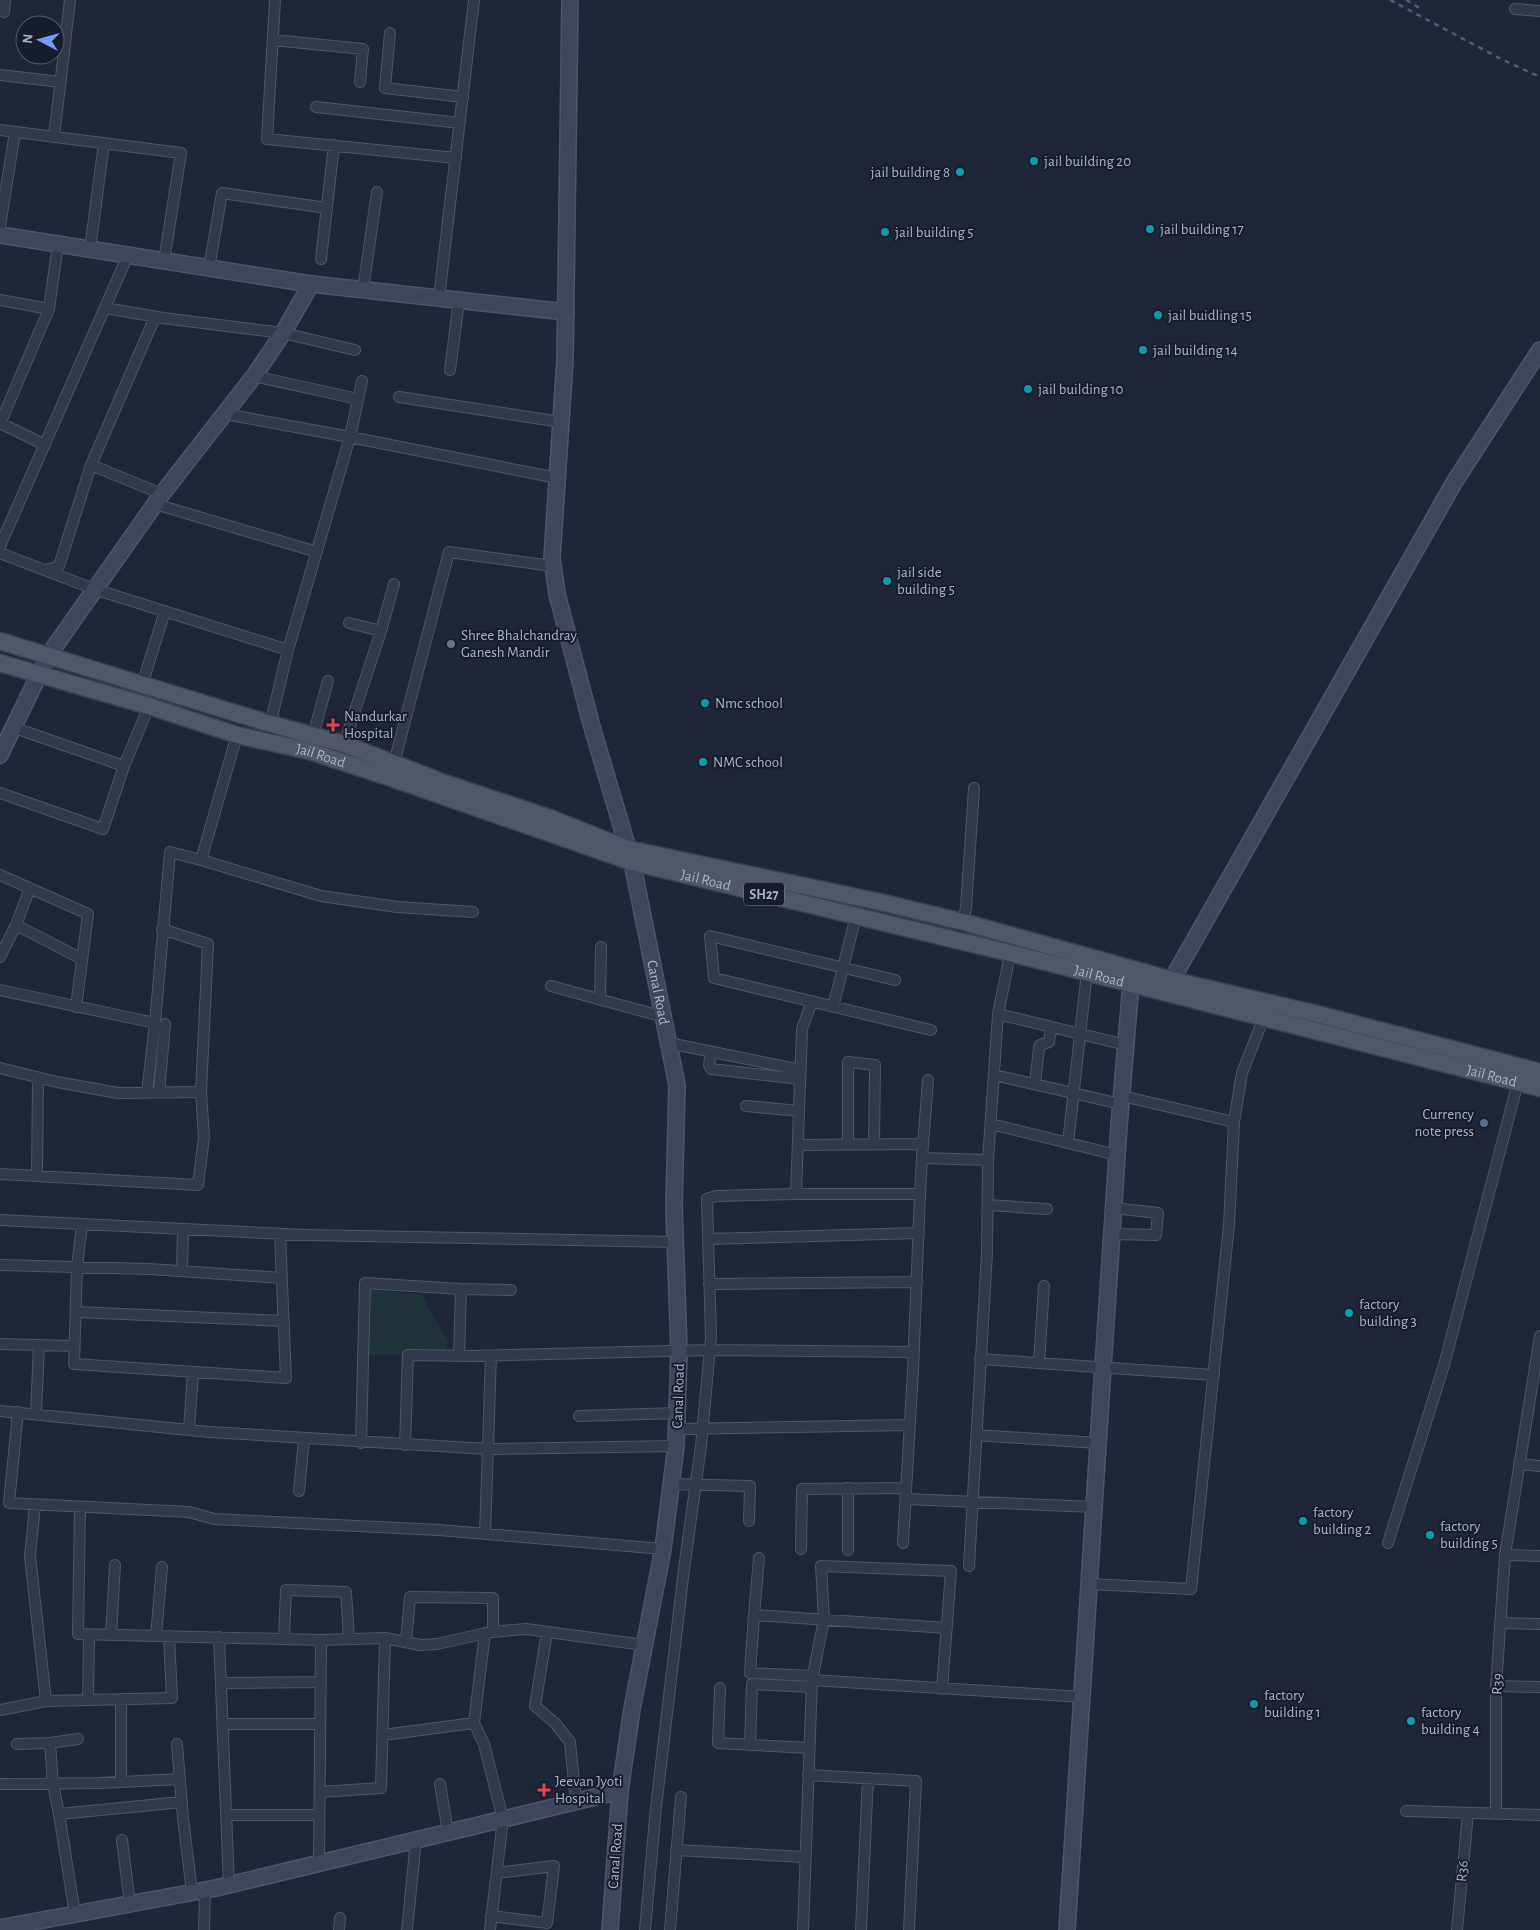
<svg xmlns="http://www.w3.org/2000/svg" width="1540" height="1930" font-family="'Alegreya Sans',sans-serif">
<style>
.green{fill:#203338}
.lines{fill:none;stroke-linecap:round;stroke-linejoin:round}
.street-casing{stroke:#4f5566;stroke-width:12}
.secondary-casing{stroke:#4f5566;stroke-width:18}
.primary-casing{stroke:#3b4151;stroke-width:19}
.street{stroke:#313848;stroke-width:10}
.secondary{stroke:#3f465b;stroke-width:15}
.primary{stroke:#4f5768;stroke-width:16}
.rail{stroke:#535b6f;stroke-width:2.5;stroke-dasharray:5 5;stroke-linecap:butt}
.culture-dot{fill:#0f9aa8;stroke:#171d2c;stroke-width:2}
.worship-dot{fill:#6b7280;stroke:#171d2c;stroke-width:2}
.health-dot{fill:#e0444e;stroke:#171d2c;stroke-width:2}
.service-dot{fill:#5c6f8a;stroke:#171d2c;stroke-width:2}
.labels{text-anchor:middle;stroke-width:4;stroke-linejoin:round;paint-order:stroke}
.shield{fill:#171d2c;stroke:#7f8597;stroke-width:1}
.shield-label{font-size:14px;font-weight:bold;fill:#abb2c5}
.poi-label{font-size:15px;fill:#abb2c5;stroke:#171d2c;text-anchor:start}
.street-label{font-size:15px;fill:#abb2c5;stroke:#171d2c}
</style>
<rect width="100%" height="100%" fill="#1e2637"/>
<!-- green -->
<path class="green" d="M370,1290L421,1294L448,1341L445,1356L368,1355Z"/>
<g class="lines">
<defs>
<path id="street" d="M275,0L267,139L456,158
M1515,9L1540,11
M4,12L5,0
M390,33L385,88L463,97
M273,40L363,49L360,82
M0,75L61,82
M316,107L460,123
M0,130L181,153L164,261
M54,137L70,0
M0,226L15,132
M90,249L104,143
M321,259L334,145
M209,268L222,193L327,208
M363,290L377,192
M439,298L474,0
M0,300L49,309L0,424
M105,308L163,318L283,333L355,350
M49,309L58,244
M450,370L459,300
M254,376L358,399
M362,381L350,437L557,478
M399,397L561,422
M225,414L350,437L288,650L266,742
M0,423L45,445
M91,465L162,494
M155,504L317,552
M0,546L128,255
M0,553L94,589L288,650
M46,570L59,566L91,465L155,317
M349,623L381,631
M142,685L165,611
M12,727L124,766
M313,735L328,681
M344,744L381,631L394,584
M394,763L449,552L553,566
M0,793L103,829L124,766L149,706
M201,860L321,896L397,907L473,912
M0,875L88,914L76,1007
M16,925L30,888
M958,941L966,908L974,788
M0,957L16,925L82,959
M895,980L710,936L714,978L931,1030
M551,986L664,1017
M0,990L155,1023L170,852L201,860L237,735
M600,1000L601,947
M833,1007L856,916
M998,1014L1126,1045
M669,1043L801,1070
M711,1052L709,1065L711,1069L800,1079
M0,1068L57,1082L118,1093L201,1092
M994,1075L1121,1104
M1035,1084L1039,1048L1040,1045L1049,1042L1051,1027
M159,1092L165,1024
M147,1093L155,1023
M746,1106L799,1111
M1234,1122L1242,1073L1264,1017
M991,1124L1117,1155
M1068,1143L1087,972
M848,1144V1062L875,1065L874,1144
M798,1145L923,1144
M922,1158L928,1080
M0,1174L198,1185L204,1137L201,1092L208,944L162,929
M37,1176L38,1078
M796,1194L802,1029L812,1001
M988,1205L1047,1209
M0,1220L306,1235L675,1242
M82,1224L77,1267L74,1364L286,1378L280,1234
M1112,1234L1156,1235L1158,1213L1114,1208
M708,1239L919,1233
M0,1265L150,1269L282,1278
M182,1270L183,1229
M709,1284L917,1282
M76,1312L284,1321
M0,1344L74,1346
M459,1356L461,1289
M980,1359L1214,1375
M1039,1363L1044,1286
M0,1411L209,1432L488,1449L676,1446
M18,1412L9,1503L189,1512L214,1519L439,1530L663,1549
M36,1414L39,1345
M579,1416L678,1413
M677,1429L910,1425
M189,1430L193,1372
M976,1435L1098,1443
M361,1443L365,1283L461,1289L511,1290
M405,1445L408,1355L473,1356L710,1350L914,1352
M1519,1464L1540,1466
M672,1484L750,1486L749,1521
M848,1488V1550
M299,1491L304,1439
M906,1499L1094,1507
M35,1505L30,1556L46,1701L172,1698L169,1636
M80,1507L78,1634L321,1640L385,1638L420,1645L437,1644L491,1632L526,1629L644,1645
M485,1534L491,1356
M903,1543L913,1370L920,1194
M1388,1543L1444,1365L1518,1082
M801,1549L802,1489L906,1488
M1505,1555L1540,1556
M759,1558L754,1615L947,1628
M969,1566L987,1253L988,1160
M1089,1584L1191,1589L1229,1225L1234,1122L1122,1096
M754,1615L750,1673L812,1676
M1500,1623L1540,1624
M547,1632L535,1706L555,1723L570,1742L576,1802
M111,1635L115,1565
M156,1636L162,1567
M219,1637L229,1885
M284,1638L286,1590L346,1592L349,1639
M406,1642L410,1597L493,1598V1632
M221,1683L320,1682
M1496,1686L1540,1687
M720,1688L718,1743L809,1748
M942,1689L951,1571L821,1566L824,1619L812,1680L1082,1697
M121,1699V1781
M88,1700L89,1635
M0,1710L46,1701
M474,1723L484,1744L503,1819L490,1930
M223,1724H320
M383,1735L474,1723L485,1633
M50,1743L53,1784L59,1814
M17,1744L50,1743L78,1739
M177,1744L183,1818L192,1892
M750,1745L752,1684L811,1687
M808,1775L916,1781L909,1930
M0,1784L100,1783L180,1779
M440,1784L448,1832
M320,1792L381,1788L385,1638
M1406,1811L1540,1815
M1496,1814V1686L1505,1555L1540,1336
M226,1815H319
M122,1840L130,1904
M676,1850L805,1857
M319,1863L321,1640
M75,1914L59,1814L182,1802
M491,1916L547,1923L554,1866L497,1873
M204,1930L205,1890
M339,1930L340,1918
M407,1930L416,1840
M645,1930L656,1807L684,1569L701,1446L711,1337L707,1199L716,1196L796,1194H920L922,1158L988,1160L998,1014L1011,950
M670,1930L681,1797
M803,1930L812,1680
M861,1930L868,1778
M1457,1930L1468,1813"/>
<g id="secondary">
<path id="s1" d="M570,0L565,360L552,558L557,594L592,727L632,862L677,1085L674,1207L679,1351L676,1446L663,1549L632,1709L620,1791L610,1930"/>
<path d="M0,235L311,284L566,312"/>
<path d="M0,755L48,656L162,494L254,376L283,333L311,284"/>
<path d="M1166,990L1455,481L1540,350"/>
<path d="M0,1928L216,1888L620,1791"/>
<path d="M1067,1930L1102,1382L1119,1126L1131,983L1134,972"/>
</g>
<g id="primary">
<path d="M0,641L271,724L344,744L442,782L550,818L628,849L880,902L963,922L1172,980L1317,1014L1540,1072"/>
<path id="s2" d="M0,663L149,706L237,735L309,751L388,777L632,862L1010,953L1540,1088"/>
</g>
</defs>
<!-- street casing -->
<use href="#street" class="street-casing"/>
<!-- secondary casing -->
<use href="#secondary" class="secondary-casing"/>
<!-- primary casing -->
<use href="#primary" class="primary-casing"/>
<!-- street -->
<use href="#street" class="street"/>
<!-- secondary -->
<use href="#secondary" class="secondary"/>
<!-- primary -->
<use href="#primary" class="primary"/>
<!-- rail -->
<path class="rail" d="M1390,0L1501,59L1540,77
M1406,0L1423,10"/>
</g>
<!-- markers -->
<g class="culture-dot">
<circle cx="1034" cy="161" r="5"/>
<circle cx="960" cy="172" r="5"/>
<circle cx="1150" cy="229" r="5"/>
<circle cx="885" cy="232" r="5"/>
<circle cx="1158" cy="315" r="5"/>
<circle cx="1143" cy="350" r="5"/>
<circle cx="1028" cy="389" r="5"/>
<circle cx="887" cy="581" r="5"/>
<circle cx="705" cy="703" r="5"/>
<circle cx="703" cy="762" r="5"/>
<circle cx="1349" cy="1313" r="5"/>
<circle cx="1303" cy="1521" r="5"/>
<circle cx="1430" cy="1535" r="5"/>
<circle cx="1254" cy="1704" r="5"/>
<circle cx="1411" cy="1721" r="5"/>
</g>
<circle class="worship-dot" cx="451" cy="644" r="5"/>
<g class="health-dot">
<path d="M330.5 717.5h5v5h5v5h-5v5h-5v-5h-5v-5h5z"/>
<path d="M541.5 1782.5h5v5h5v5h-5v5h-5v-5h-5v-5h5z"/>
</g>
<circle class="service-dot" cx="1484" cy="1123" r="5"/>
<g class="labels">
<!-- shield labels -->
<rect class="shield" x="744" y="882.5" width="40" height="23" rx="4"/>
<g class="shield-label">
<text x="764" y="899">SH27</text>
</g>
<!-- poi labels -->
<g class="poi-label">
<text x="1044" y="166">jail building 20</text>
<text x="950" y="177" text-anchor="end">jail building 8</text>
<text x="1160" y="234">jail building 17</text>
<text x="895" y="237">jail building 5</text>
<text x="1168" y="320">jail buidling 15</text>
<text x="1153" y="355">jail building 14</text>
<text x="1038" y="394">jail building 10</text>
<text x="897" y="577">jail side<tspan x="897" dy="17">building 5</tspan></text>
<text x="461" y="640">Shree Bhalchandray<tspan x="461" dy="17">Ganesh Mandir</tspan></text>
<text x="715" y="708">Nmc school</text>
<text x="344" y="721">Nandurkar<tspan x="344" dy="17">Hospital</tspan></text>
<text x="713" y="767">NMC school</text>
<text x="1474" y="1119" text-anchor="end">Currency<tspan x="1474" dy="17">note press</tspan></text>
<text x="1359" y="1309">factory<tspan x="1359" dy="17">building 3</tspan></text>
<text x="1313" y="1517">factory<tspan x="1313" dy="17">building 2</tspan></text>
<text x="1440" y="1531">factory<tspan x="1440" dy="17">building 5</tspan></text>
<text x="1264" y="1700">factory<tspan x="1264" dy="17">building 1</tspan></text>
<text x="1421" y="1717">factory<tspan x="1421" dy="17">building 4</tspan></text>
<text x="555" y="1786">Jeevan Jyoti<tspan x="555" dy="17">Hospital</tspan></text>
</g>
<!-- street labels -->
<g class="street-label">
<text dy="5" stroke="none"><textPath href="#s2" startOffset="334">Jail Road</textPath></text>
<text dy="5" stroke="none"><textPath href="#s2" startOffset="739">Jail Road</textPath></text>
<text dy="5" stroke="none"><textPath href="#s2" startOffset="1144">Jail Road</textPath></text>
<text dy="5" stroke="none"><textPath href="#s1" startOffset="1006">Canal Road</textPath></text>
<text dy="5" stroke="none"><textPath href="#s2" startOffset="1549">Jail Road</textPath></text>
<text transform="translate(678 1396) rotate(-88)" y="5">Canal Road</text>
<text transform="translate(1497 1684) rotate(-88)" y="5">R39</text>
<text transform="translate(615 1856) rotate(-86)" y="5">Canal Road</text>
<text transform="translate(1462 1871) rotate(-85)" y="5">R36</text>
</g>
</g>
<!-- north arrow -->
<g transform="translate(40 40) rotate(276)"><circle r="24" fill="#171d2c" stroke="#525969"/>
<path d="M0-4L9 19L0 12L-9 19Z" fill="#769cff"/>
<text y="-8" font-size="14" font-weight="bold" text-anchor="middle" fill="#abb2c5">N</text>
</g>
</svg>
